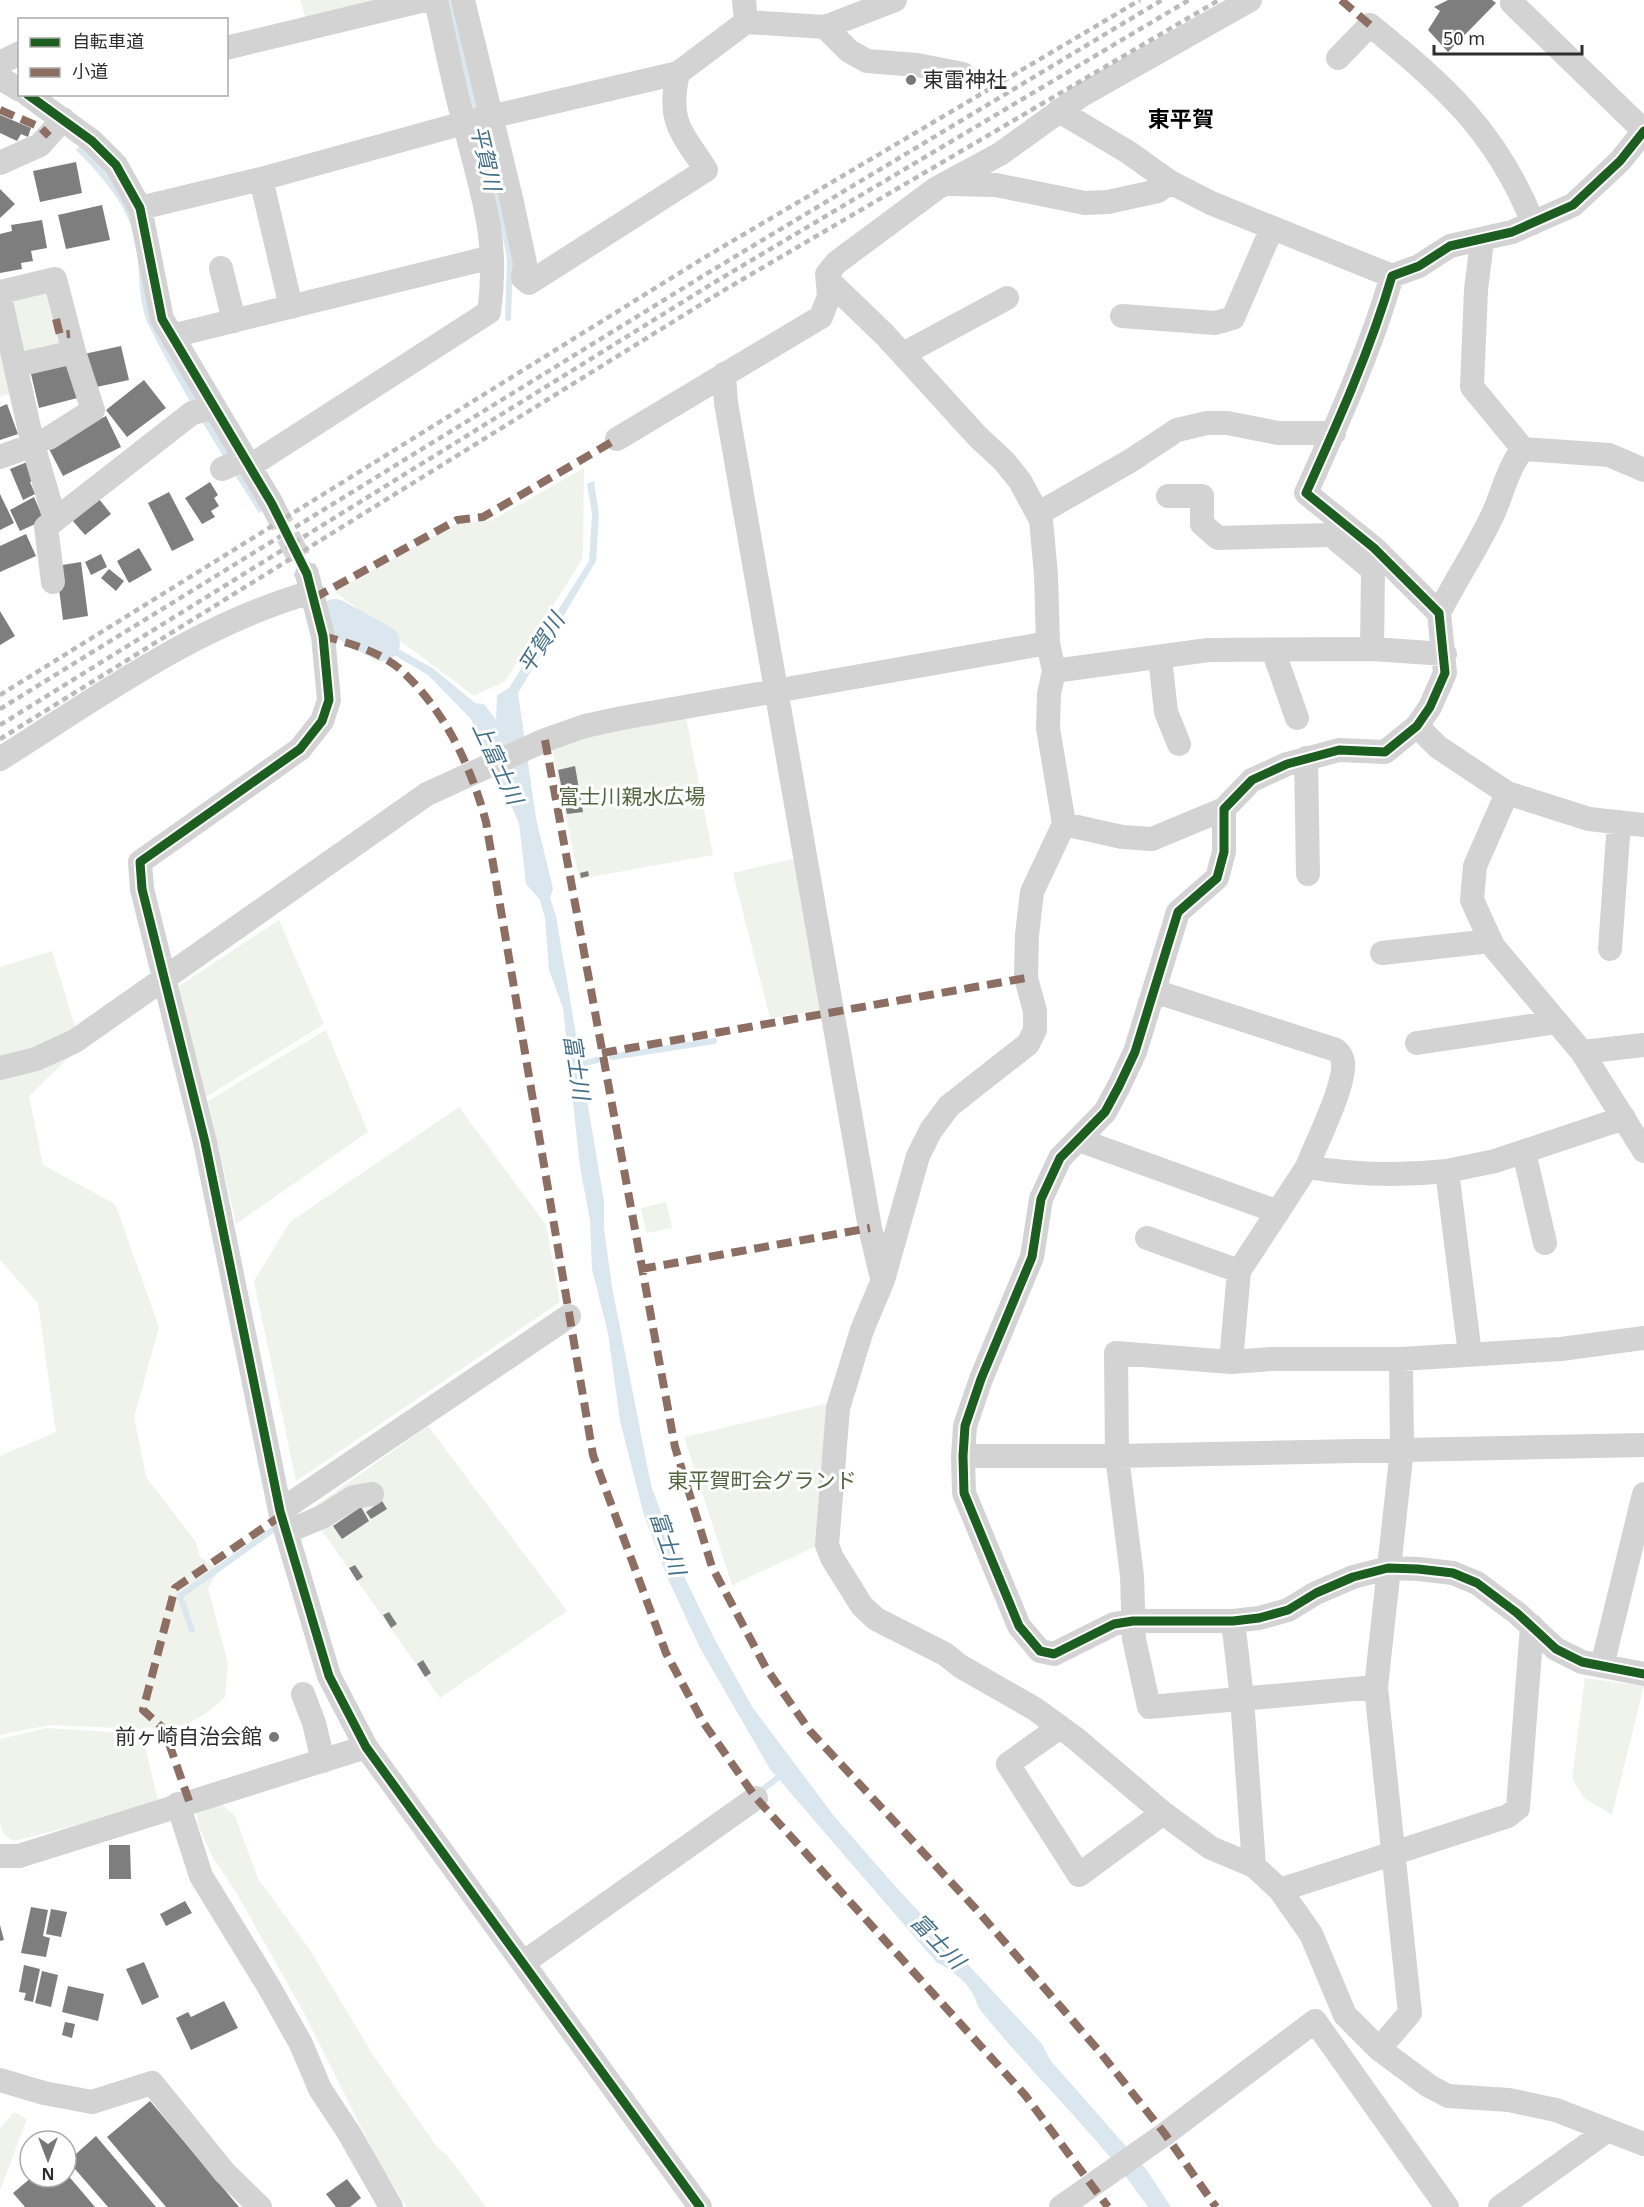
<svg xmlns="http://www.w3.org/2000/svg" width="1644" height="2207" font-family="'Noto Sans','Noto Sans JP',sans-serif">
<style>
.green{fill:#f0f3ec}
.water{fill:#dbe7ef}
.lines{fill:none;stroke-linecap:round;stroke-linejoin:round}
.stream{stroke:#dbe7ef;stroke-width:6}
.river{stroke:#dbe7ef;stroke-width:36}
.building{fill:#7e7e7e}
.minor-tunnel{stroke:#d5d5d5;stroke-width:24;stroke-dasharray:24 12;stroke-linecap:butt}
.minor{stroke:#d3d3d3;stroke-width:24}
.rail{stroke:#bababa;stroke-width:4.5;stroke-dasharray:6 4.5;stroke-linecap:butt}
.quiet{stroke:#8d6e63;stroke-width:8;stroke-dasharray:15 8;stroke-linecap:butt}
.cycleway-casing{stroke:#fff;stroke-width:13}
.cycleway{stroke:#1b5e20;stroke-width:9}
.poi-dot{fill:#777;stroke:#fff;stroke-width:2}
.labels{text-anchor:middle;stroke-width:6;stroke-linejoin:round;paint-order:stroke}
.poi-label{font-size:21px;fill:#2e2e2e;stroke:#fff;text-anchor:start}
.park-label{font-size:21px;fill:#52663f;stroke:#fff}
.neighbourhood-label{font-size:22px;font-weight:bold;fill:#000;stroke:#fff}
.water-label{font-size:22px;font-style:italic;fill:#436f89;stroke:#fff}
</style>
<rect width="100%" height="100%" fill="#fff"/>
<!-- green -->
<path class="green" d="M300,0H403L307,22Z
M49,287L61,347L25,356L8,300Z
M0,333L13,392L0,397Z
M584,468L583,558L505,681L474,696L334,591L456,524L492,520Z
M686,717L713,855L579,879L552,749L584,736Z
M796,858L827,1009L770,1018L733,873Z
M279,920L324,1024L204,1098L179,986Z
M52,951L81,1046L29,1096L43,1165L115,1204L159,1327L134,1417L146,1477L196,1542L200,1557L219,1570L208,1588L228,1663L225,1697C208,1714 190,1726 165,1729C156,1730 150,1725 141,1729L49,1725L0,1735V1456L56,1432L38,1303L0,1260V967Z
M326,1030L368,1132L236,1224L208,1101Z
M459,1107L546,1225L560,1302L296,1481L254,1281L290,1222Z
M666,1202L672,1228L646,1233L641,1208Z
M833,1402L823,1445V1543L732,1585L684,1437Z
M428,1426L567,1611L440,1698L308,1511Z
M1585,1678L1644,1686L1612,1815L1584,1798L1572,1778Z
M47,1728L142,1734L159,1804L14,1841L4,1835L0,1823V1739Z
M214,1798L235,1816L258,1879L308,1947L375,2058L437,2147L447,2155L486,2207H407L380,2165L303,2011L237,1894L212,1856L198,1825L196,1804Z
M14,2112L27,2119L0,2191V2129Z"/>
<!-- water -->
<path class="water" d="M83,143L105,166L131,204L149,289L265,509L259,513C221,452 181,391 149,326C138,303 140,270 136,245C130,207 102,176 76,150Z
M594,481L599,514L596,561L518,693L536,818L553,889L550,898L556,916L604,1201V1228L612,1287L651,1485L685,1578L715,1640L753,1708L834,1816L895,1886L1042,2044L1051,2061L1146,2169L1171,2207H1148C1100,2137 1035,2078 982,2012C977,2007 977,2002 974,1996C968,1983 950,1968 937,1963L770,1769L700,1648L668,1579L644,1515L620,1421L608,1333L592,1269L590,1220L580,1167L563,1008L549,970L545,918L540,900L526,884L519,823L471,719L428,675L374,643L338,627L339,616L434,669L475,703L484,704L496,720L497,695L509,688L589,561L592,514L587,484Z"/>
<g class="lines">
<!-- stream -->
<path class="stream" d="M449,0L478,116
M481,126L491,165
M497,190L510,259L508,318
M612,1057L714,1041
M577,1065L597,1060
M192,1630L180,1596L271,1531
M758,1793L784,1773"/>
<!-- river -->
<path class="river" d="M335,617L382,643"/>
</g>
<!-- building -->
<path class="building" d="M1448,0H1492L1496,3L1448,52L1428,30L1440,11L1434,7Z
M0,115L31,128L28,137L21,134L17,141L0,133Z
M76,162L82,193L40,202L33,171Z
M0,189L15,204L0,218Z
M102,205L110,240L66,249L58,215Z
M42,220L47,248L31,251L33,261L21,263L22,269L0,273V234L12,231L11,225Z
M121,346L129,380L92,388L84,354Z
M76,362L85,396L39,408L31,374Z
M144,380L166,408L127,437L106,410Z
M7,404L18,434L0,440V407Z
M106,416L121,447L63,476L47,445Z
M27,462L34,480L30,482L35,494L23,500L10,469Z
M210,482L218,495L214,498L219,506L211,511L215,517L202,524L185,498Z
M169,492L194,540L172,551L148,503Z
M0,494L14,523L0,530Z
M34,497L44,520L20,531L10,510Z
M99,499L111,514L85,535L72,520Z
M26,534L36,556L0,572V546Z
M139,548L152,570L129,583L117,561Z
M101,554L107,567L91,575L85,562Z
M81,562L88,616L63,620L56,566Z
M109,569L124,581L116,591L101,578Z
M0,611L15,636L0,645Z
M575,766L583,812L567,814L558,770Z
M588,871L589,876L581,878L580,873Z
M382,1501L387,1509L371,1519L366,1512Z
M361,1507L369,1521L342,1539L333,1526Z
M355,1565L363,1577L357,1581L349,1568Z
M389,1612L397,1624L391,1628L383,1615Z
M423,1660L431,1673L425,1677L417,1664Z
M109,1845H130L131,1879H109Z
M185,1901L192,1913L166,1926L160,1914Z
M31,1907L48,1910L43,1936L50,1938L46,1957L21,1953Z
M51,1909L67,1912L61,1937L46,1934Z
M0,1925L4,1940L0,1941Z
M144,1962L159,1997L142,2005L126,1969Z
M24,1965L40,1969L33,2002L24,2000L26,1993L19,1992Z
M42,1971L58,1975L51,2007L35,2003Z
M68,1986L104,1994L98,2021L62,2012Z
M224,2001L238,2028L191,2050L176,2018L188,2012L191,2017Z
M65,2022L75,2024L72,2038L62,2035Z
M150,2101L239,2207H166L107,2137Z
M96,2136L156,2207H108L68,2161Z
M66,2173L95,2207H25L13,2193L32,2177H66Z
M347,2179L361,2198L350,2207H336L326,2194Z"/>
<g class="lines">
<!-- minor-tunnel -->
<path class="minor-tunnel" d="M272,504L307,574"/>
<!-- minor -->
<path class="minor" d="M463,0L511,198L525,263L523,278L529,283L706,170C681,131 667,122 678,73
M744,0L746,22
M1512,3L1644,131
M825,27L849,51L867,61L917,65L963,74
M226,48L425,0
M1338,58L1370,25C1444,85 1497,132 1533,223
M0,63L20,53
M0,78L20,90
M27,94L92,141L116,165L140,208L162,319L272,504
M1059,111L1128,152L1170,182L1211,203L1392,276
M1644,131L1620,161L1573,205L1512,232L1450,246L1419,266L1392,276C1370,351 1338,422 1306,493L1374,548L1439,613L1445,673L1430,707L1417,726L1385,752L1339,750L1287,764L1252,780L1224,809V852L1217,878L1178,912L1135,1052L1119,1086L1105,1112L1060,1158L1041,1199L1032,1257L981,1379L965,1426L963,1456L964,1493L1019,1626L1040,1651L1054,1654L1114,1624L1133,1621H1233L1259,1618L1288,1610L1316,1593L1353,1577L1388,1568L1418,1569L1453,1573L1477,1583L1517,1613L1556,1649L1582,1662L1644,1674
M0,163L40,145L63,119
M261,179L291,307
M949,184L996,185L1085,203L1108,202L1158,191L1170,182
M140,208L261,179L464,123L678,73L746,22L825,27L895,0
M1482,241L1476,290L1472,387L1523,449L1609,455L1644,470
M221,268L234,321
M829,281L885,335L978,437L1004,461L1020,481L1041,520L1046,575L1048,643L1054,671L1049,694L1048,728L1064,824L1032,892L1027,935L1026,978L1035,1011V1030L1028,1044L949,1106L931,1130L918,1156L883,1280L862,1330L838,1408L827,1545L832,1558L862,1606L876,1619L945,1654L960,1666L1035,1709L1075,1738L1163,1813L1211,1848L1254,1866L1280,1890L1311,1934L1345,2015L1379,2049L1429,2086L1448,2096L1509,2100L1556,2110L1644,2144
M0,292L55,279L74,352L17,365
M0,297L33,445L55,520
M1122,316L1215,323L1233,318L1272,228
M172,336L492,257
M903,354L1007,298
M724,374L726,403L870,1228L882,1278
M49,438L93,410L74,352
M617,439L821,317L829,296L827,274L836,263L937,188L1000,154L1082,95L1250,0
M0,457L33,445
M250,466L489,312C500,238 481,191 464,122C453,82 445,41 436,0
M222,469L244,459
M1168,496H1202V524L1218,538L1331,535L1373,570L1372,649
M1037,511L1048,508L1130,461L1177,430L1207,423H1227L1278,433H1334
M307,574L323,636L329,700L322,721L300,749L140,862L142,889L205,1142L280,1511L329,1676L366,1747L700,2207
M53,582L46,527L192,413L213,408
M1439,613C1456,579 1478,547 1494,512C1503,491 1509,466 1523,449
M1273,650L1297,718
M1160,657L1166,712L1179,744
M1054,671L1208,650L1372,649L1445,654
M1417,726L1438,747L1507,793
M1306,758L1308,874
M0,759C100,696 198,624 312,592
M1064,824L1122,837L1152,839L1224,809
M1644,825L1589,819L1507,793L1475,866L1472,900L1493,946L1582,1052L1644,1151
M1610,949L1619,822
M1382,953L1491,941
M1154,991L1336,1050C1340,1054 1342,1056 1343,1062C1346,1085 1316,1143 1307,1167
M1417,1043L1557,1022
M1582,1052L1644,1045
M0,1068L36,1059L75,1041L427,794L545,740L585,726L622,718L1048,643
M1079,1140L1278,1212
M1524,1152L1545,1243
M1147,1238L1239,1271
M1470,1354L1447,1171L1495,1161L1624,1118
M1231,1362L1239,1271L1307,1167C1354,1175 1400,1176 1447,1171
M963,1456H1117L1644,1445
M280,1511L569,1316
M286,1532L322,1517L354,1497L372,1494
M1233,1621L1242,1698L1254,1866
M1602,1666L1644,1494
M1376,1687L1149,1707L1134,1639L1132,1576L1117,1456L1116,1353L1231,1362L1271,1359H1401L1561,1349L1644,1338
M303,1694L314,1723L323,1761
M1060,1727L1008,1764L1079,1875L1163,1813
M178,1804L201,1876L269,1987L301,2044L320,2089L349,2133L391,2207
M0,1856H19L366,1747
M1280,1890L1508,1816L1518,1808L1532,1626
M523,1963L756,1798
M1379,2049L1410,2013L1376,1687L1402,1449L1401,1359
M0,2080L44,2093L92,2102L152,2083L225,2173L260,2207
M1061,2207L1165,2134L1315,2021L1447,2207
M1500,2207L1608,2130"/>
<!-- rail -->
<path class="rail" d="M0,695L702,259L1140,0
M0,709L711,271L1162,0
M0,725L715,282L1189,0
M0,739L721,292L1219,0"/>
<!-- quiet -->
<path class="quiet" d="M1341,0L1370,25
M0,110L40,127L49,136
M56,319L60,335L70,334
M314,598L457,520L483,517L617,439
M323,636C349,643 382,652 402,671C445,711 471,766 486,822L593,1455L666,1653L703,1722L756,1798L1025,2095L1108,2207
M545,740L675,1447L712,1567L766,1668L810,1731L976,1909L1099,2051L1165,2134L1216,2207
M602,1053L1026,978
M641,1269L870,1228
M189,1801L164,1729L143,1710L175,1588L282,1515"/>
<defs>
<path id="cycleway" d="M27,94L92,141L116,165L140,208L162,319L272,504L307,574L323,636L329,700L322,721L300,749L140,862L142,889L205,1142L280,1511L329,1676L366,1747L700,2207
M1644,131L1620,161L1573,205L1512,232L1450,246L1419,266L1392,276C1370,351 1338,422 1306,493L1374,548L1439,613L1445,673L1430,707L1417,726L1385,752L1339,750L1287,764L1252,780L1224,809V852L1217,878L1178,912L1135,1052L1119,1086L1105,1112L1060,1158L1041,1199L1032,1257L981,1379L965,1426L963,1456L964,1493L1019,1626L1040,1651L1054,1654L1114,1624L1133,1621H1233L1259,1618L1288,1610L1316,1593L1353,1577L1388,1568L1418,1569L1453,1573L1477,1583L1517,1613L1556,1649L1582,1662L1644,1674"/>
</defs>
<!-- cycleway casing -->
<use href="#cycleway" class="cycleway-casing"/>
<!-- cycleway -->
<use href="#cycleway" class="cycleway"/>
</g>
<!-- markers -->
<g class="poi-dot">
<circle cx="911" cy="80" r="6"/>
<circle cx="274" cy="1737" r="6"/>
</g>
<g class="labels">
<!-- poi labels -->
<g class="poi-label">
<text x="923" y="87">東雷神社</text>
<text x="262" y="1744" text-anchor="end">前ヶ崎自治会館</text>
</g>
<!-- park labels -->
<g class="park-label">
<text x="632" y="804">富士川親水広場</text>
<text x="762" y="1488">東平賀町会グランド</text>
</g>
<!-- neighbourhood labels -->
<g class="neighbourhood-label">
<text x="1181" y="127">東平賀</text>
</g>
<!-- water labels -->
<g class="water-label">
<text transform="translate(486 158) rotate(77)" y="8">平賀川</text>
<text transform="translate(541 643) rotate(-58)" y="8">平賀川</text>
<text transform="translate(498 763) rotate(65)" y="8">上富士川</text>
<text transform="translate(577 1067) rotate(81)" y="8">富士川</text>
<text transform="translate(668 1543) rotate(71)" y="8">富士川</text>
<text transform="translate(938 1941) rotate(46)" y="8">富士川</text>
</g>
</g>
<!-- legend -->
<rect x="18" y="18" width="210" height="78" fill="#ffffff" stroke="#ababab" stroke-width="1.5"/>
<rect x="30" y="38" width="30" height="9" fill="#1b5e20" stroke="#ababab" stroke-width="1.5"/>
<text x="72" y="48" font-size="18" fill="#2e2e2e">自転車道</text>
<rect x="30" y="68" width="30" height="9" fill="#8d6e63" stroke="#ababab" stroke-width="1.5"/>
<text x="72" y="78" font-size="18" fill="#2e2e2e">小道</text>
<!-- north arrow -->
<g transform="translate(48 2159) rotate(180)"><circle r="28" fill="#ffffff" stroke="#ababab" stroke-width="1.5"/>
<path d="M0-4.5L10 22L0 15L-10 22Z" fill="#777777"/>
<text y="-9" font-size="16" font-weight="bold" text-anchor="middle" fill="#2e2e2e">N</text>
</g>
<!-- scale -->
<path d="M1434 45v9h148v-9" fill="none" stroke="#2e2e2e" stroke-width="3"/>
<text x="1443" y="45" font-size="18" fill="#2e2e2e" stroke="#ffffff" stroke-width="4.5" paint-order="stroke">50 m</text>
</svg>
